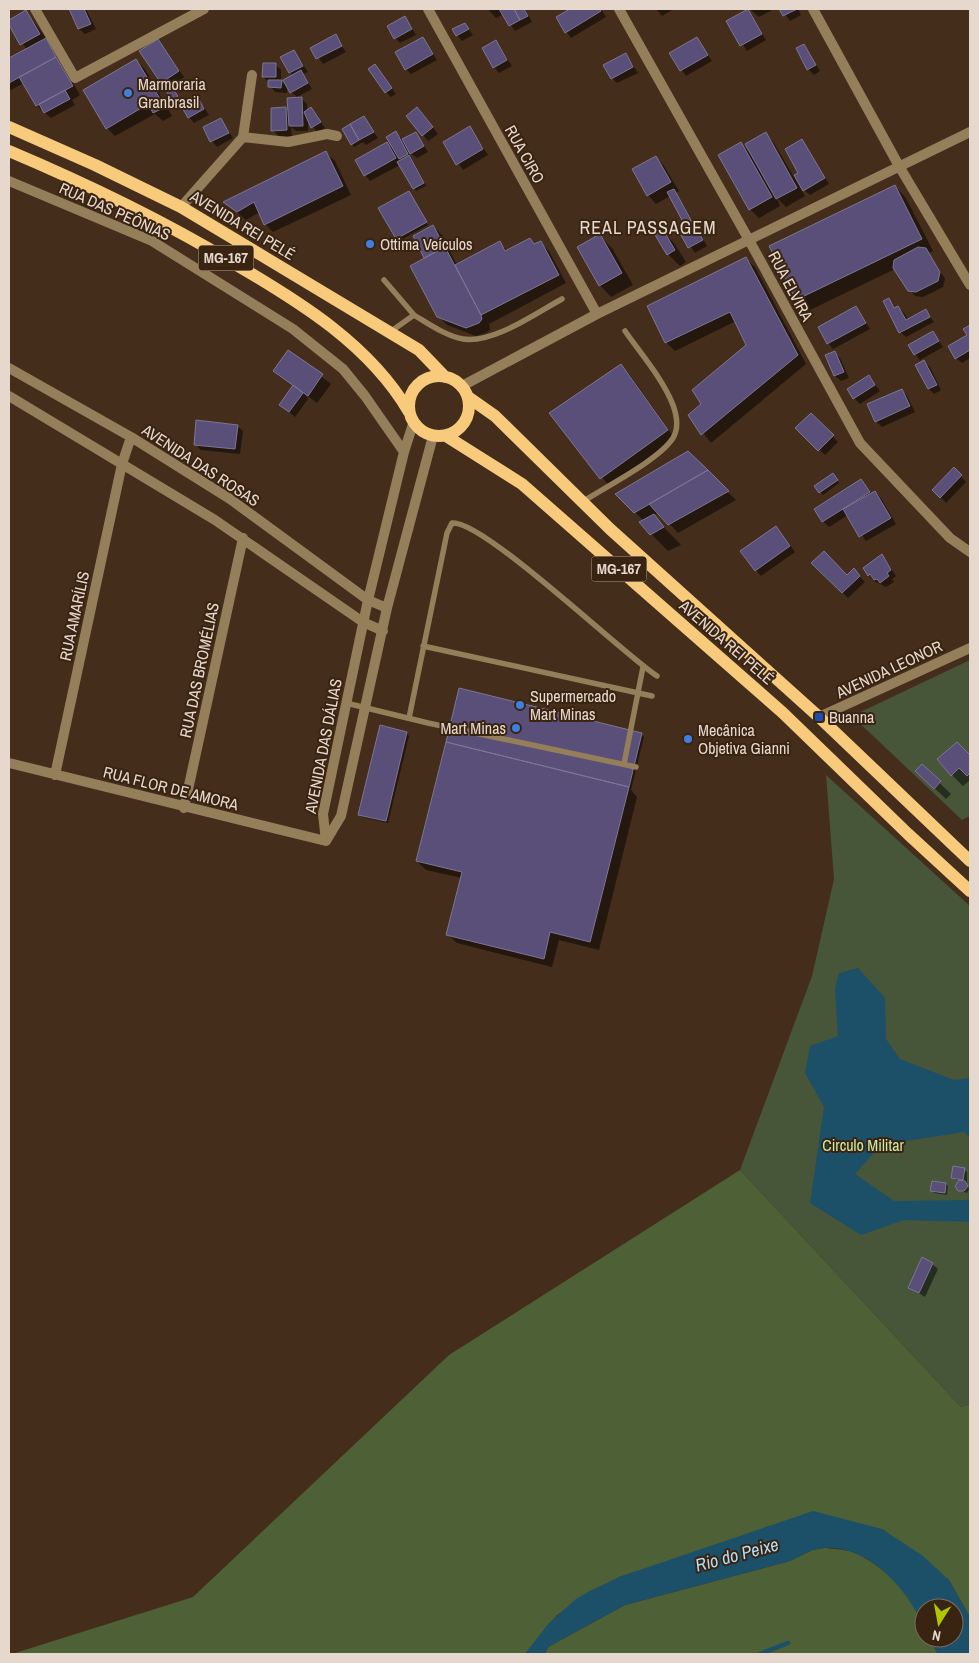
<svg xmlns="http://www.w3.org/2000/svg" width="979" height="1663" font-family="'Archivo Narrow',sans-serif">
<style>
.green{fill:#475539}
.forest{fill:#4d6036}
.water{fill:#1c5069}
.shadow{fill:#0007}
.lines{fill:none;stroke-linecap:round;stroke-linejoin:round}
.stream{stroke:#1c5069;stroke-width:4.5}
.building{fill:#594f79;stroke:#7c7694}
.service{stroke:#947f5a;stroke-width:5.5}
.minor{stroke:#947f5a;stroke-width:10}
.primary{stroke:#f7ca7c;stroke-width:12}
.shop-dot{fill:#3f7fe0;stroke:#392311;stroke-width:2}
.transit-dot{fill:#1a4fb4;stroke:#392311;stroke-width:2}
.labels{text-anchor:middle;stroke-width:4;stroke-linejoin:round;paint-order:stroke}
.shield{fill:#392311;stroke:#b3a295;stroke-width:1}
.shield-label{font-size:15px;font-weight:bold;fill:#e7d8cd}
.poi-label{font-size:16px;fill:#e7d8cd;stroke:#392311;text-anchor:start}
.street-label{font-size:16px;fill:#e7d8cd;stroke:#392311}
.park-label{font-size:16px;fill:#caeba5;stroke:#392311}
.neighbourhood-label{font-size:18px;letter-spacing:1px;fill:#e7d8cd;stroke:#392311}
.water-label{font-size:18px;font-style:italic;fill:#b0ddf7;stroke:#392311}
</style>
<rect width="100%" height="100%" fill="#442d1b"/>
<!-- green -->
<path class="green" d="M970,660V816L962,820L852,716Z
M826,775L970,906V1404L961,1407L740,1170L812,976L834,879Z"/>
<!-- forest -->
<path class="forest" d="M740,1170L961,1407L970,1404V1617L949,1580L882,1529L652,1567L619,1577L557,1615L525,1654H12L193,1597L449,1355Z
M824,1548C834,1549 846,1549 855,1553C886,1567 924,1602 924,1638H929L938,1654H545L548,1647L625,1605L790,1561L812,1550Z"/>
<!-- water -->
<path class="water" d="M858,968L885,998L886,1039L900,1059L954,1080L970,1078V1138L964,1132L881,1145L855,1174L894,1201L970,1200V1222L904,1220L861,1235L810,1203L824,1107L805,1073L810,1046L838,1036L835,989L839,973Z
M813,1511L882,1529L923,1556L949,1580L970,1617V1654H938L929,1638H954V1608H924V1627C907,1589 869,1544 823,1548C811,1549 801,1556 790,1561L625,1605L548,1647L545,1654H525L548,1624L576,1599L588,1592L619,1577Z"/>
<!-- shadow -->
<path class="shadow" d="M70,9H86L96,29L85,34L79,29Z
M488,9H525L532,22L515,31L504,14L496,18Z
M573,9H601L606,17L571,38L557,18Z
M656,9H674L662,16Z
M750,9H774L759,17Z
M781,9H798L801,15L790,21Z
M747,10L766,40L747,51L728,21Z
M26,11L51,45L80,95L72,100L75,105L51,118L37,106L24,83L9,91V60L27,50L9,21Z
M405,18L416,35L400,43L395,38Z
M465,24L473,35L462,41L457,35Z
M335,36L346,52L323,64L312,48Z
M423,39L437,60L411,74L406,69Z
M697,39L712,61L686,76L671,54Z
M158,41L184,77L170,86L179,99L175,102L141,51Z
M496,42L512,66L499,73L494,67Z
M804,46L820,71L814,75L808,69Z
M294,51L308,72L303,74L312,89L297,97L291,92L293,76L290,72Z
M626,55L638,73L617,83L612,78Z
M136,60L145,69L172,116L163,121L155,114L115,136L107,128Z
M276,65L281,70V81L287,87V93L275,92L263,76Z
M375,66L396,94L391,97L386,92Z
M197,97L209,115L194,123L189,117Z
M301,98L307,104V112L311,109L325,128L317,133L308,118V131H296L291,127L292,136H278L273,130L286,109L290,113Z
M423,114L438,134L428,141L423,135Z
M364,118L378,138L366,145L363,142L354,147L343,130Z
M220,119L233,138L217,147L212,141Z
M470,128L488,155L463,170L444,142Z
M396,133L403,140L416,133L428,152L417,158L408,151L426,186L416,191L400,165L370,181L365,175L387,143L395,151Z
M766,134L774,143L805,196L786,207L777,198L780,206L759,218L750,209L741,144L750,153Z
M802,141L829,184L810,195L804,190L800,173Z
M326,153L335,161L351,195L273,232L265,224L260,212L246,220L225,202Z
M656,157L664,166L679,191L676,193L707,246L695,253L679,229L686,225L670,196L656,204L648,195Z
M895,186L906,198L933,251L929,253L945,279L943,287L923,297L915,296L895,269L808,311L797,299Z
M409,192L428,225L399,241L397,239Z
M433,226L442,235L457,265L499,243L508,251L530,240L535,245L540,242L549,251L566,283L489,324L490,329L488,332L476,336L447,325L438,316L426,259L414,236Z
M663,232L674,243L686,262L680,266L668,254Z
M600,236L612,248L633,285L611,297L600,285Z
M746,259L755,267L806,364L711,443L690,416L702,404L747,345L736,321L675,351L666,342Z
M889,300L896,309L898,307L904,313L908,320L925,311L934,322L906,337L900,332Z
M856,308L870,329L833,349L828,343Z
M970,327V358L962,363L956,358L968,336L965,330Z
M933,333L943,347L920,360L915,354Z
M289,352L331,384L317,403L305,394L308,399L295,417L281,405L294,387L275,371Z
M835,353L840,358L849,378L841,381L835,376L827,356Z
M924,362L930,367L941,390L934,394L929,389Z
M621,366L630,375L675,439L610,487L551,414Z
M869,377L880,391L860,404L854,398Z
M902,390L907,396L915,412L882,427L876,421Z
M811,415L838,442L825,455L797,428Z
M237,426L243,431L240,454L201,450L195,444Z
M687,453L736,500L678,533L659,512L653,516L681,545L668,551L651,534L644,521L617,494Z
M954,469L966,482L946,503L934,490Z
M835,477L839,483L823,495L816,487Z
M861,480L872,494L875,492L881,498L896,524L866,541L848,515L829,527L823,521Z
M781,533L795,552L761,576L756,570Z
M882,556L896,576L892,579L894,582L886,587L874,581L864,569Z
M813,563L847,576H859L865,582L848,598Z
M407,733L409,736L388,823L362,817L360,814Z
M641,734L644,737L631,790L637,797L599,950L559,940L552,967L457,943L448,935L462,878L426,870L417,861Z
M957,744L970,757V780L963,786L952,775Z
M922,766L951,794L946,799L929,783Z
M964,1170L967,1172V1184L969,1189L967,1193L959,1190L960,1181L952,1178Z
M933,1182L946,1184L948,1186L947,1195L934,1193L932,1190Z
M932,1264L938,1269L925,1297L909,1287Z"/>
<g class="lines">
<!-- stream -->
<path class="stream" d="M760,1654L788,1643"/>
</g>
<!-- building -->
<path class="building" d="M69,9H84L91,24L78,29Z
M499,9H514L520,20L509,26Z
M514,9H524L528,16L520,20Z
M570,9H600L601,11L565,33L556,17Z
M748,9L762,34L740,46L726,21Z
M779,9H797L783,16Z
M26,10L40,34L20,45L9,25V20Z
M405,16L412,29L394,39L387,26Z
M465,23L469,29L456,36L452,29Z
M336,34L342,46L316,59L310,48Z
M423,37L433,54L405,70L395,52Z
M697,37L708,55L680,71L669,53Z
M46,38L56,57L9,83V58Z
M158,39L179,71L161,83L139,51Z
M496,40L507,60L493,68L482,48Z
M804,44L816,65L807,70L796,48Z
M294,50L303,66L289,73L280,57Z
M626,53L633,67L611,79L603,65Z
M56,57L73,86L36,106L19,77Z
M136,59L165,107L153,113L148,104L106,129L83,90Z
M263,63H276V77H262Z
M375,64L392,88L385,93L368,69Z
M301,70L308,83L290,93L283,80Z
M166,79L178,96L172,100L161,83Z
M268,80H282L281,88L268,87Z
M65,90L70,99L44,113L39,104Z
M197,95L204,109L188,118L180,104Z
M302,97L303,126H289L287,98Z
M286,107L287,130L271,131V108Z
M311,107L321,122L311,128L304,112Z
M417,107L433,127L422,136L406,116Z
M364,116L374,132L359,140L350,124Z
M221,118L229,133L210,142L203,127Z
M350,124L359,140L351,145L342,129Z
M470,126L483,149L456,165L443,142Z
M396,131L408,154L399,159L386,137Z
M416,132L424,146L410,154L402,139Z
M766,132L797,188L776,199L745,144Z
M802,139L825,178L803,191L794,175L798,173L785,149Z
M387,142L396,158L364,176L355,160Z
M741,142L772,197L749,210L718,155Z
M326,151L343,186L264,225L254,202L237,212L223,202Z
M409,155L424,183L413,189L397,162Z
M656,156L671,182L647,196L632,169Z
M895,185L922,239L796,300L769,246Z
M674,189L691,220L684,224L667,192Z
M409,191L427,222L396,239L378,208Z
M691,220L703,240L688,248L677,228Z
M433,225L445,247L424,258L413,236Z
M663,230L675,250L667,255L655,235Z
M600,234L622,273L599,286L577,247Z
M530,238L534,244L541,241L559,275L481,315L455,265L500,241L505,251Z
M445,247L481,315L482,319L479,323L466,328L437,317L410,266Z
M918,247L926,248L940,272L938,281L916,292L908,291L893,268L894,260Z
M746,257L798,355L701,435L688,415L701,404L692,390L746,345L730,312L665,343L647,306Z
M889,298L894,308L898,306L906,320L926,309L930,317L899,333L883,301Z
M856,306L866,323L827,344L818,327Z
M970,325V350L955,359L948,346L967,335L963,329Z
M933,331L939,341L914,355L908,345Z
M288,350L323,374L308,396L273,371Z
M835,351L844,372L834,376L825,355Z
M924,360L937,385L928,389L915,365Z
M621,364L668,430L600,479L549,413Z
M869,375L875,385L853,399L847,389Z
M293,385L303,393L289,412L279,405Z
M902,389L910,406L875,422L867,404Z
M811,413L834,435L818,451L795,428Z
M196,420L238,425L235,449L194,445Z
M688,451L708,470L634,513L615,494Z
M954,467L962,475L940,498L932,490Z
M708,470L729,491L668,525L649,504Z
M833,473L838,480L819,493L814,486Z
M861,479L870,492L822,522L814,509Z
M875,491L891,518L859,537L843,509Z
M654,514L664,527L650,535L639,522Z
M776,526L790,546L755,571L740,551Z
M824,551L847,575L854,568L860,576L842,593L811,563Z
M882,554L891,570L887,573L889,576L880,583L877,579L874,580L870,574L868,576L863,568Z
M459,688L642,733L629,787L446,742Z
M380,725L407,732L386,821L358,815Z
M446,742L629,787L590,942L550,932L544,959L446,935L462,872L416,861Z
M957,742L970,755V773L967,776L959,768L951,776L937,759Z
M922,764L941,781L934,789L915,771Z
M953,1166L965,1168L963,1180L951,1178Z
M959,1180L965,1181L968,1186L964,1191H958L955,1186Z
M932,1181L946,1183L945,1193L930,1191Z
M922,1257L933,1263L919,1293L908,1288Z"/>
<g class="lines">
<!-- service -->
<path class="service" d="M384,280L414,315L390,332
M414,315C429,324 446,336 463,339C493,344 536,313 562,299
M582,502C605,487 659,460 673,438C679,428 677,416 673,405C663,379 641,354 625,331
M423,646L652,696
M346,703L428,723L636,767
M409,718L447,533L452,523C482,519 622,653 657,676
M624,764L643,667"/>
<!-- minor -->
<path class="minor" d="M35,9L75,78L204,9
M428,9L597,314
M619,9L749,240L860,443L950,538L970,552
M813,9L899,166L970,285
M243,137L252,75
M9,181L152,241L293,329L343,369L365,396L404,452
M181,207L243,137L288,142L327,134L337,136
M9,368L131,437L230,499L368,600L387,608
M462,386L597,314L970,132
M9,396L215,520L363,622L383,631
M819,717L970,648
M9,763L326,841
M55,775L122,464L131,437
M184,808L243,538
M326,841L323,814L368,600L404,452L413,424
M326,841L341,816L387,608L433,436"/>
<!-- primary -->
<path class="primary" d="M9,127L95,165L181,207L419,350L445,377
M9,151C87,184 162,220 235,264C300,302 370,345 409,412
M409 406a30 30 0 1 1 60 0a30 30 0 1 1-60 0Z
M468,397L495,416L610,529L819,717L970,861
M446,436L522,484L783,713L908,834L970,891"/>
</g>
<!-- markers -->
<g class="shop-dot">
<circle cx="128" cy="93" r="5"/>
<circle cx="370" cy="244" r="5"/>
<circle cx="520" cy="705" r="5"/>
<circle cx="516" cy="728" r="5"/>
<circle cx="688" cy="739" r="5"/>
</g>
<rect class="transit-dot" x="814" y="712" width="10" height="10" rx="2.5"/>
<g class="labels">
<!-- shield labels -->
<g class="shield">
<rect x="198.5" y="245.5" width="55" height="25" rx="4"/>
<rect x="591.5" y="556.5" width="55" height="25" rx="4"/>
</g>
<g class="shield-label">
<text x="226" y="263">MG-167</text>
<text x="619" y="574">MG-167</text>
</g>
<!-- poi labels -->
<g class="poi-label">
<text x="138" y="90">Marmoraria<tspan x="138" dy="18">Granbrasil</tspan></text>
<text x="380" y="250">Ottima Veículos</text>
<text x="530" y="702">Supermercado<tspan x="530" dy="18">Mart Minas</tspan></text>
<text x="829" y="723">Buanna</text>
<text x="506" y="734" text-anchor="end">Mart Minas</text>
<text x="698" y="736">Mecânica<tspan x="698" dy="18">Objetiva Gianni</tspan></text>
</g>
<!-- street labels -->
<g class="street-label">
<text transform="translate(525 154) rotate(61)" y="6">RUA CIRO</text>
<text transform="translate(115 211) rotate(24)" y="6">RUA DAS PEÔNIAS</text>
<text transform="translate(243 225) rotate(31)" y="6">AVENIDA REI PELÉ</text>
<text transform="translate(791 286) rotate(62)" y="6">RUA ELVIRA</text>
<text transform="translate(201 465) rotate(33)" y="6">AVENIDA DAS ROSAS</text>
<text transform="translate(74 616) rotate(-78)" y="6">RUA AMARÍLIS</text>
<text transform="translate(727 642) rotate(41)" y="6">AVENIDA REI PELÉ</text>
<text transform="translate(889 669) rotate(-25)" y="6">AVENIDA LEONOR</text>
<text transform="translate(199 670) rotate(-78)" y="6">RUA DAS BROMÉLIAS</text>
<text transform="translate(323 746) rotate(-79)" y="6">AVENIDA DAS DÁLIAS</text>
<text transform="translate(171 788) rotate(14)" y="6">RUA FLOR DE AMORA</text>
</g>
<!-- park labels -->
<g class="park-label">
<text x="863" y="1151">Circulo Militar</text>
</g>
<!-- neighbourhood labels -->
<g class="neighbourhood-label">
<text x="648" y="234">REAL PASSAGEM</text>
</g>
<!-- water labels -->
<g class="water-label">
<text transform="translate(737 1555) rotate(-15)" y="6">Rio do Peixe</text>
</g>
</g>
<!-- border -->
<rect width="979" height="1663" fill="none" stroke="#e7d8cd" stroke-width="20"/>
<!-- north arrow -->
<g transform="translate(939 1623) rotate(191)"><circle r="24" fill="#392311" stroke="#7f6b5c"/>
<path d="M0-4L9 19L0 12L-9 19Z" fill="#afc505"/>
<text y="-8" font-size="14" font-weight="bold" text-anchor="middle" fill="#e7d8cd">N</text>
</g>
</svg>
